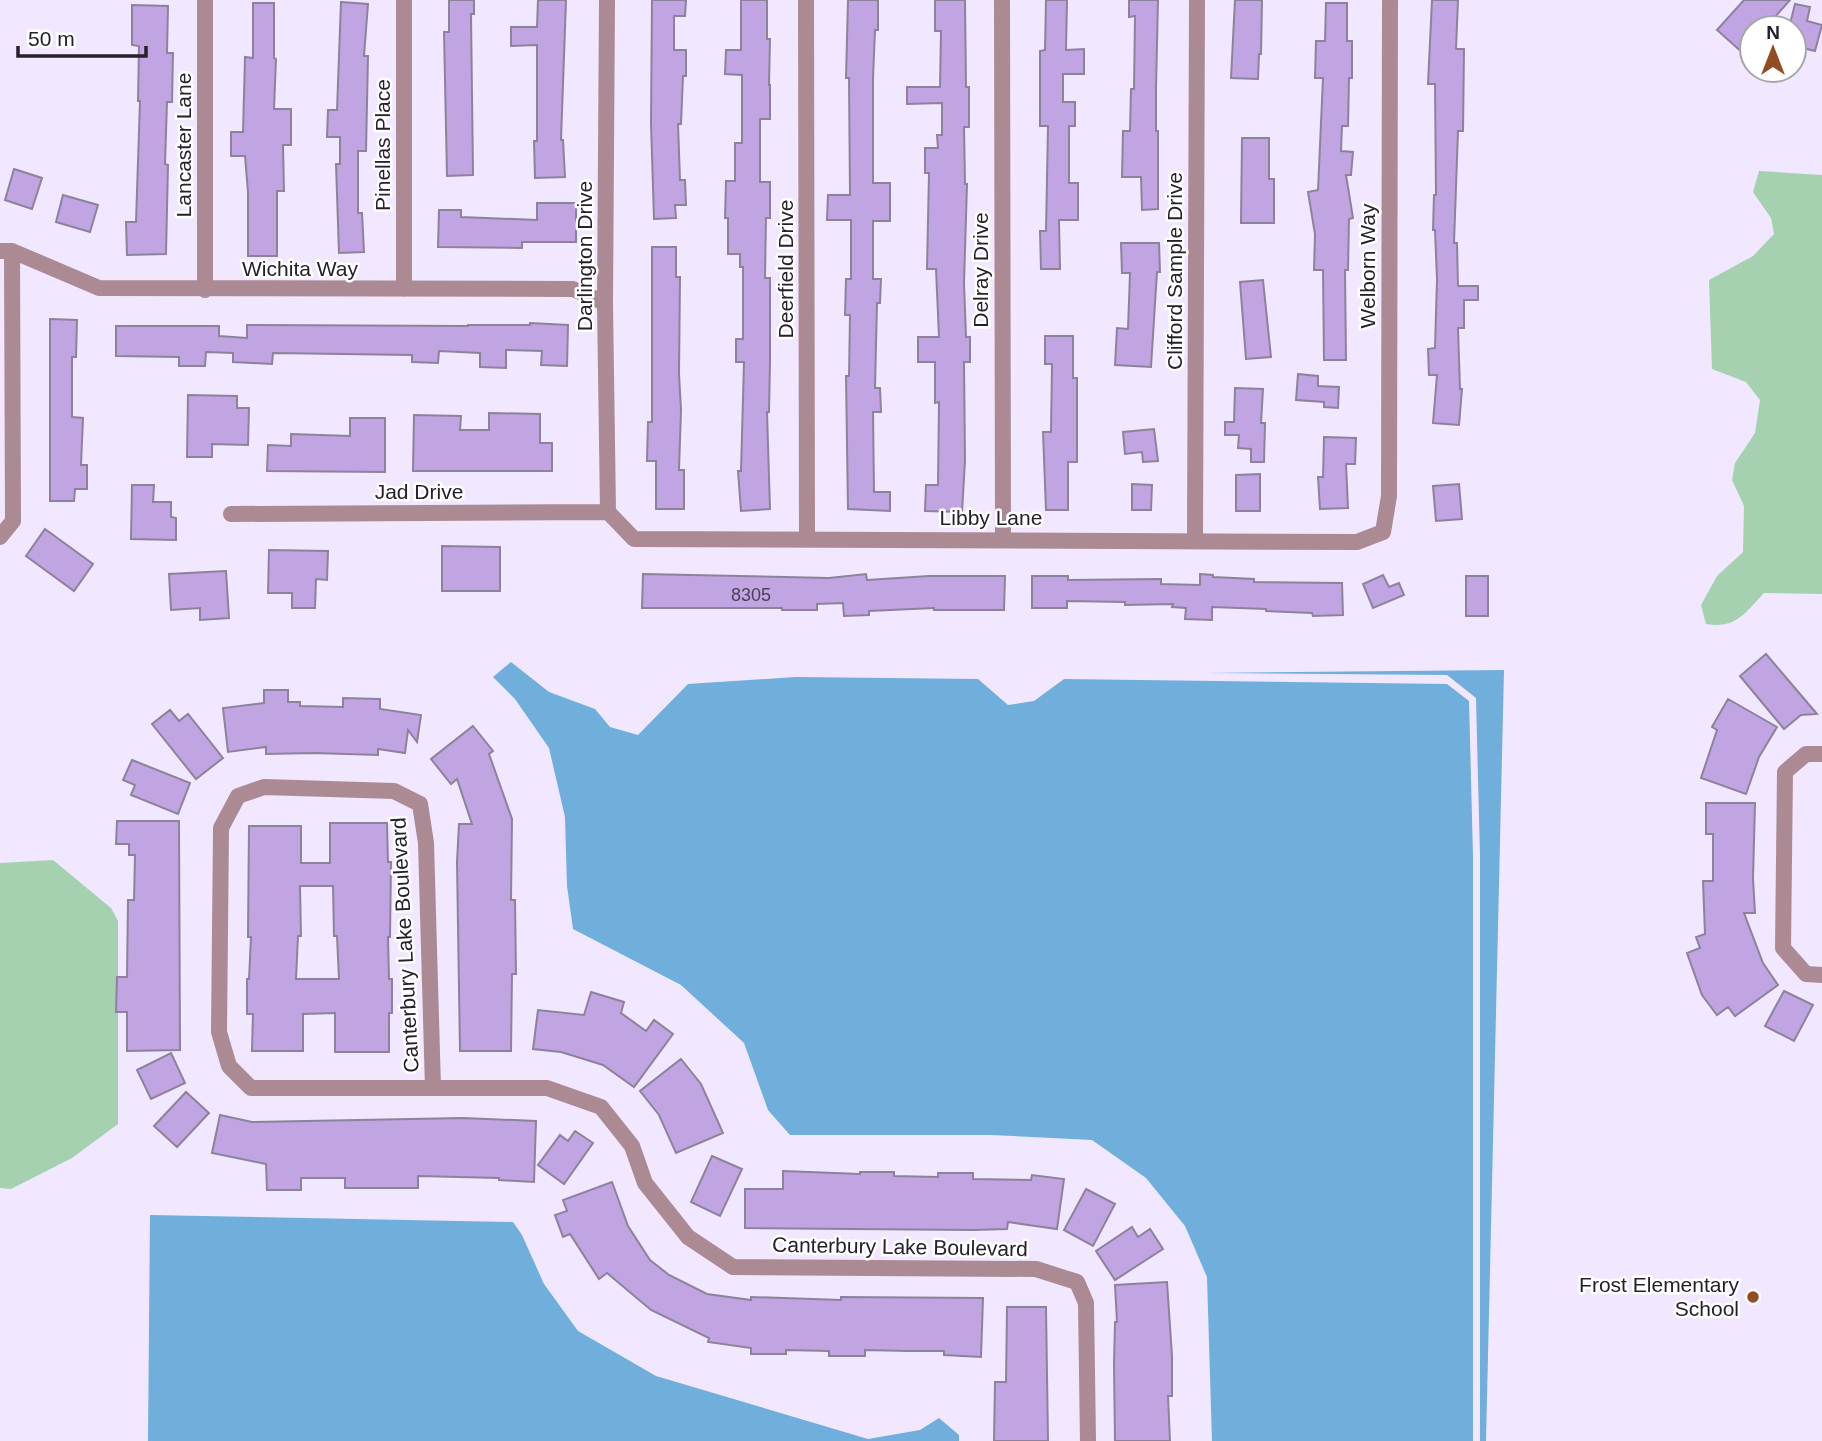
<svg xmlns="http://www.w3.org/2000/svg" width="1822" height="1441" font-family="Helvetica,sans-serif">
<style>
.green{fill:#a5d1b1}
.water{fill:#70afdb}
.building{fill:#c1a4e2;stroke:#8d829c;stroke-width:2;fill-rule:evenodd}
.lines{fill:none;stroke-linecap:round;stroke-linejoin:round}
.minor{stroke:#ab8a93;stroke-width:16}
.poi-dot{fill:#924c23;stroke:#fff;stroke-width:2.5}
.labels{text-anchor:middle;stroke-width:5;stroke-linejoin:round;paint-order:stroke}
.number-label{font-size:18px;fill:#4c4158}
.street-label{font-size:21px;fill:#25202a;stroke:#fff}
.poi-label{font-size:21px;fill:#25202a;stroke:#fff;text-anchor:end}
</style>
<rect width="100%" height="100%" fill="#f1e7fe"/>
<!-- green -->
<path class="green" d="M1759,171L1822,175V594L1764,593C1745,613 1736,629 1706,624L1701,605L1717,576L1743,552L1744,506L1732,480L1735,463L1755,433L1760,400L1746,382L1712,369L1709,280L1753,256L1774,234L1771,218L1753,192Z
M53,860L111,908L118,921V1124L72,1158L11,1189L0,1188V863Z"/>
<!-- water -->
<path class="water" d="M511,662L549,692L595,709L610,727L638,735L688,684L796,677L978,679L1008,705L1034,701L1064,679L1447,684L1469,701L1473,856V1441H1212L1207,1277L1185,1226L1146,1178L1092,1140L991,1135H790L768,1110L744,1043L681,985L573,929L567,886L565,817L549,748L515,699L493,677Z
M1504,670L1486,1441H1480V856L1476,698L1447,675L1206,673Z
M150,1215L513,1222L522,1235L544,1284L578,1331L656,1376L868,1439L920,1430L939,1418L959,1435V1441H148Z"/>
<!-- building -->
<path class="building" d="M449,0H474V14H471L473,175L447,176L444,32H449Z
M538,0H566L561,140H563L565,177L535,178L534,141H537V45L511,46V27H537Z
M652,0H686L685,16H674V50H686V76H683L681,124H678L680,180H685L686,205H675L676,218L654,219L651,123Z
M741,0H767V39H770L769,85H770V119H760V182H770V218H766L765,278H770V362L769,412H767L770,509L741,511L738,471H741L744,362H736V339H743V267H740V254H728V218H725L726,181H735V143H742V75L725,74L726,50H741Z
M848,0H878V30H875L873,78V183H890V221H873V279H881L880,303H877L875,388H880L881,412H873L874,492H890V511L848,509L846,376H849L850,315H845L846,279H851V220H827L828,195H850L849,78H846Z
M935,0H965L966,87H969V127H964L965,184H967L964,283L966,337H970V362H964L965,461L962,512L925,511L926,485H938L939,402L935,403V362H918V337H939L936,269H927L929,173H925V148H938L937,135H942V103L907,104V87H940L941,31H935Z
M1046,0H1067L1066,50L1084,49V74H1063V102H1075V126H1069V183H1078V220H1059L1060,269H1041L1040,231H1046L1048,126H1040V51L1045,50Z
M1129,0H1158L1156,89V131H1158V209L1142,210L1141,177H1122L1123,131H1130L1131,89H1134L1135,16L1129,17Z
M1235,0H1262L1261,54H1259L1258,79L1231,78Z
M1432,0H1458L1456,49H1464L1463,131H1458L1454,243H1457L1458,286H1478V300H1464V328H1458L1460,389H1462L1459,425L1433,423L1437,375H1429L1428,349L1435,348L1437,279L1435,230H1433L1434,195H1436L1435,84H1428Z
M1744,0H1790L1765,28H1752V42L1743,53L1717,30Z
M341,2L368,4L364,56H368L366,151H358V213H362L364,252L339,253L336,164H340V137H327L328,110H337Z
M253,3H274V58L276,59L274,109H291V145H283L284,191H277V256H248V192L245,156H231V132H243L245,57L253,58Z
M1326,3H1347V41H1352V78H1349L1348,126H1342L1341,151L1353,152L1351,175H1346L1353,218L1349,219L1348,270H1345L1346,360H1324L1323,270H1314L1315,234L1308,192L1318,190L1323,78H1315L1316,41H1325Z
M1795,4L1810,7L1807,21L1822,25L1815,51L1794,46V28H1789Z
M132,5L168,6L167,53H173L172,102H167L165,164L168,165L166,254L127,255L126,222H136L140,101H138L139,46L132,45Z
M1242,138H1269V179H1274V223H1241Z
M14,169L42,178L32,209L5,200Z
M63,195L98,205L90,232L56,222Z
M537,203H576V242H522V248L438,247L439,210H461V217L537,220Z
M1121,243H1159L1160,272H1157L1151,367L1115,365L1117,328L1128,329L1130,273H1122Z
M652,247H676V277H680L679,374L681,410L679,470H684V509H656V461H647L648,422H652Z
M1263,280L1271,357L1246,359L1240,282Z
M50,319L77,320L76,357H72V417L83,418L81,465H87V489H75L74,501H50Z
M530,323L568,325L567,366L541,365L542,351L506,350V368L480,367V353L439,351L438,363L412,362V355L273,353L272,364L233,362V353L206,352L205,366H179V357L116,356V326H219V336L247,338V325L468,326V325H530Z
M1045,336H1073V378H1077V462H1068V510H1046L1043,432H1051L1052,364H1045Z
M1298,374L1318,376V386L1339,387L1338,408L1324,407V402L1296,400Z
M1235,388L1263,389L1261,423H1265L1264,462H1251V449L1238,448L1239,435H1225V422H1234Z
M188,395L237,396V408H249L248,445L212,444V457H187Z
M489,413L540,414V443H552V471H413L414,415L461,416L460,430H489Z
M350,418H385V472L267,471L268,445L291,446V434L350,436Z
M1154,429L1158,461L1143,462L1142,452L1125,454L1123,432Z
M1324,437L1356,438L1355,464H1346L1348,508L1320,509L1318,477H1323Z
M1260,474V511H1236V475Z
M1132,484L1152,485L1151,510H1132Z
M1459,484L1462,519L1436,521L1433,486Z
M132,485H154L153,502H171V517L176,518V540L131,539Z
M45,529L93,564L74,591L26,556Z
M442,546L500,547V591H442Z
M269,550L328,551L327,580L316,579L315,608H292V593H268Z
M226,571L229,618L200,620V608L171,610L169,574Z
M643,574L829,578L866,574L867,580L929,576H1005L1004,610H934V608L869,611V615L844,616L843,603L817,604V610H782V608H642Z
M1200,574L1213,575V577L1254,579V582L1342,583L1343,615L1313,616L1312,613L1266,611V609L1212,607V620L1185,619L1186,608L1172,607L1173,604L1125,605V602L1067,601V608H1032V576H1068V580L1161,579V584L1200,585Z
M1383,575L1389,587L1399,583L1404,595L1373,608L1363,584Z
M1466,576H1488V616H1466Z
M1766,654L1817,714L1801,715L1784,729L1740,676Z
M264,690H288V702H300V706L343,707V698L380,699V709L421,715L417,742L408,730L405,753L378,749V755L314,753L266,754V747L228,752L223,708L264,703Z
M1728,699L1777,727L1759,757L1746,794L1701,778L1717,730L1712,727Z
M170,710L179,721L188,714L223,758L196,779L152,724Z
M473,726L493,751L489,754L512,819L511,900H515L516,974H512L511,1051H460L457,862L459,824H472L457,779L451,784L431,759Z
M132,760L190,783L178,814L131,795L135,785L123,780Z
M1706,803H1755L1753,879L1755,913H1744L1763,963L1778,985L1735,1016L1728,1007L1717,1015L1702,995L1687,953L1700,948L1696,937L1705,934L1703,881H1713V834H1706Z
M117,821H179L180,1050L127,1051V1012H116L117,977H127L128,900H134L135,855H129V844H116Z
M330,823H387L388,862H391L390,937H388L389,979H392V1013H389V1052H335V1013L303,1014V1051H252L253,1014H247V979H249L251,937H248L249,826H301V863H330ZM300,886H333L334,936H337L339,979H296L298,936H301Z
M1784,991L1813,1005L1794,1041L1765,1026Z
M591,992L624,1002L621,1013L646,1031L654,1020L673,1034L634,1087L603,1065L561,1052L533,1049L538,1010L584,1015Z
M171,1053L185,1083L151,1099L137,1070Z
M681,1059L701,1084L723,1133L676,1153L659,1115L640,1091Z
M186,1092L209,1113L177,1147L154,1126Z
M220,1115L252,1122L463,1118L536,1121L534,1182L499,1180V1178L418,1176V1188H345V1178H301V1190H267L266,1164L212,1153Z
M575,1131L593,1143L564,1184L538,1165L560,1135L568,1141Z
M712,1156L742,1169L720,1216L691,1202Z
M783,1171L860,1174V1172H894V1176L938,1177V1173H973V1179L1031,1180L1032,1175L1064,1179L1057,1229L1008,1222L1007,1229L973,1230L745,1228V1189H783Z
M612,1182L628,1226L650,1260L669,1275L707,1294L751,1300V1297L841,1300V1297L983,1298L981,1357L944,1355V1351H908L865,1350V1356H829V1351L786,1350V1354H751V1348L708,1342L709,1338L651,1310L607,1273L599,1279L570,1234L563,1237L555,1215L567,1211L563,1200Z
M1086,1189L1115,1204L1093,1246L1064,1230Z
M1132,1227L1138,1237L1150,1229L1163,1249L1115,1280L1096,1251Z
M1167,1282L1172,1356V1396H1168L1170,1441H1115L1114,1363L1115,1322H1117L1115,1285Z
M1007,1307H1046L1048,1441H994L995,1382H1006Z"/>
<g class="lines">
<!-- minor -->
<path class="minor" d="M607,0L605,303L608,512
M806,0L807,538
M1002,0L1003,539
M0,251H12L99,288L573,289L605,303
M404,289V0
M205,290V0
M608,512L634,539L1357,542L1383,532L1389,496L1390,0
M231,514L608,512
M0,537L13,521L12,251
M1195,541L1197,0
M1822,754H1806L1785,772L1783,948L1806,974L1822,975
M433,1088L426,843L420,804L394,791L264,787L238,796L221,828L219,1032L229,1066L251,1088H547L601,1107L632,1146L645,1183L688,1237L733,1267L1036,1269L1077,1282L1086,1303L1088,1441"/>
</g>
<!-- markers -->
<circle class="poi-dot" cx="1753" cy="1297" r="7"/>
<g class="labels">
<!-- number labels -->
<g class="number-label">
<text x="751" y="601">8305</text>
</g>
<!-- street labels -->
<g class="street-label">
<text transform="translate(184 145) rotate(-90)" y="7">Lancaster Lane</text>
<text transform="translate(383 145) rotate(-90)" y="7">Pinellas Place</text>
<text transform="translate(585 256) rotate(-90)" y="7">Darlington Drive</text>
<text transform="translate(1368 266) rotate(-90)" y="7">Welborn Way</text>
<text x="300" y="276">Wichita Way</text>
<text transform="translate(786 269) rotate(-90)" y="7">Deerfield Drive</text>
<text transform="translate(981 270) rotate(-90)" y="7">Delray Drive</text>
<text transform="translate(1175 271) rotate(-90)" y="7">Clifford Sample Drive</text>
<text x="419" y="499">Jad Drive</text>
<text x="991" y="525">Libby Lane</text>
<text transform="translate(405 945) rotate(-93)" y="7">Canterbury Lake Boulevard</text>
<text transform="translate(900 1247) rotate(1)" y="7">Canterbury Lake Boulevard</text>
</g>
<!-- poi labels -->
<g class="poi-label">
<text x="1739" y="1292">Frost Elementary<tspan x="1739" dy="24">School</tspan></text>
</g>
</g>
<!-- north arrow -->
<g transform="translate(1773 49)"><circle r="33" fill="#ffffff" stroke="#a8a6aa" stroke-width="2"/>
<path d="M0-5L12 26L0 18L-12 26Z" fill="#924c23"/>
<text y="-10" font-size="19" font-weight="bold" text-anchor="middle" fill="#25202a">N</text>
</g>
<!-- scale -->
<path d="M18 46v10h128v-10" fill="none" stroke="#25202a" stroke-width="3.5"/>
<text x="28" y="46" font-size="21" fill="#25202a" stroke="#ffffff" stroke-width="5" paint-order="stroke">50 m</text>
</svg>
